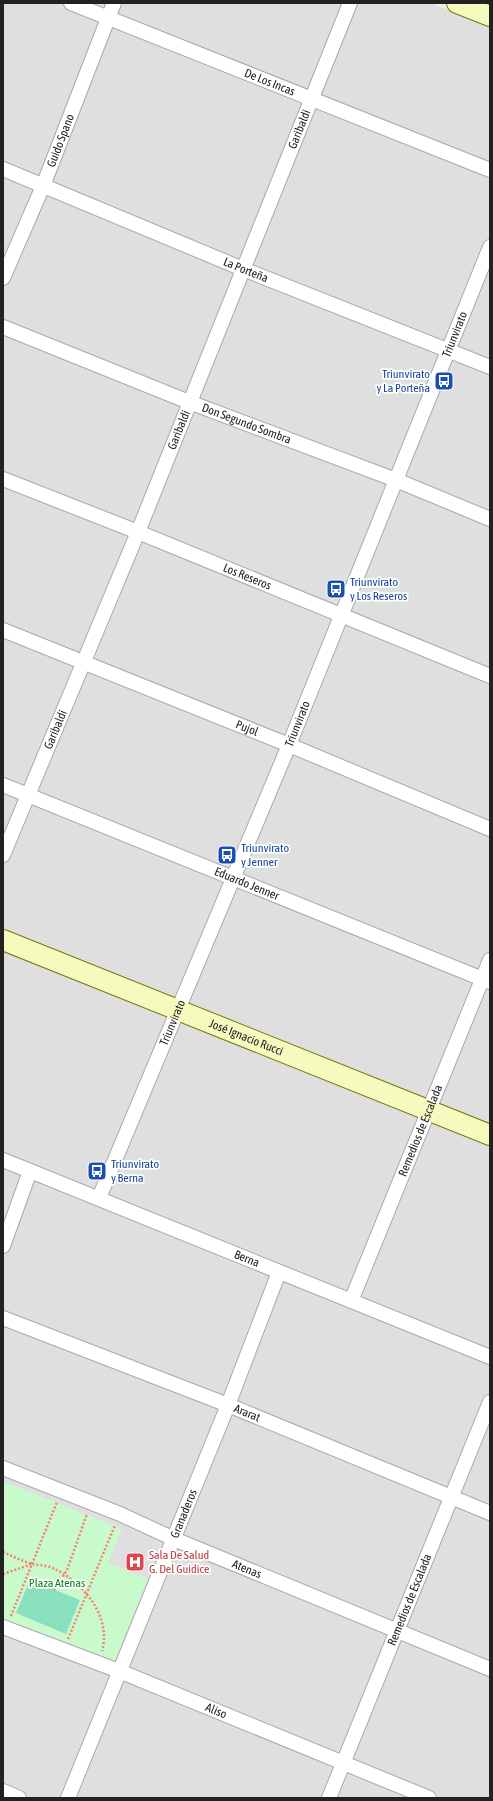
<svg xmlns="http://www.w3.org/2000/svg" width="493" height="1801" font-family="'Asap Condensed',sans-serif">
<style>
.residential{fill:#e0dfdf}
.park{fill:#c8facc}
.pitch{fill:#88e0be}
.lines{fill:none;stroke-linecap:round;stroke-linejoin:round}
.street-casing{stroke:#a9a9a9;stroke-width:16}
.secondary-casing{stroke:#707d05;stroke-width:22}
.path{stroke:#fa8072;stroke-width:2.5;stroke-dasharray:2 2;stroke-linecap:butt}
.street{stroke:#fff;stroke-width:14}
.secondary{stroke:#f7fabf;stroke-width:20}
.labels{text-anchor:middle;stroke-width:3.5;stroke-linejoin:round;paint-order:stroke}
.street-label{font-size:12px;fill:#222;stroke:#fff}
.transit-label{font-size:12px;fill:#164399;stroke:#fff;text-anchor:start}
.health-label{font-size:12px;fill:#be3a42;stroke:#fff;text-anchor:start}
.park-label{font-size:12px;fill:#0c8416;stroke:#fff}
</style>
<rect width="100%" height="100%" fill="#f2efe9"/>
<!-- residential -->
<path class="residential" d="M3,3H431L490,27V1798H3Z"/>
<!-- park -->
<path class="park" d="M3,1481L122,1529L108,1563L148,1579L114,1663L3,1620Z"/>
<!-- pitch -->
<path class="pitch" d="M30,1580L80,1600L66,1634L16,1613Z"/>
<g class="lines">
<defs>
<g id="street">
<path id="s1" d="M71,3L490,170"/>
<path id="s2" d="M3,169L243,269L490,367"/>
<path id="s3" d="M3,278L43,186L114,3"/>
<path id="s4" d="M3,327L189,402L396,480L490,519"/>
<path id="s5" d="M3,479L138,532L490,676"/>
<path id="s6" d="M3,630L289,745L490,829"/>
<path id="s7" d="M3,785L490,982"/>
<path id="s8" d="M3,855L138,532L350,3"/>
<path id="s9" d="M3,1160L490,1357"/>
<path id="s10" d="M99,1198L289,745L490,247"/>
<path d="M3,1246L30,1171"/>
<path id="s11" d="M351,1301L490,960"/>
<path id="s12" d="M3,1318L228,1405L490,1513"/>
<path id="s13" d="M3,1468L120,1514L174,1539L490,1669"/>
<path id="s14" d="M3,1627L119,1671L429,1798"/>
<path d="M3,1791L19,1798"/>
<path id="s15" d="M68,1798L228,1405L279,1272"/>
<path id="s16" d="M329,1798L490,1402"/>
</g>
<g id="secondary">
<path d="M457,3L490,16"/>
<path id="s17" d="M3,940L490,1135"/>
</g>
</defs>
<!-- street casing -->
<use href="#street" class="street-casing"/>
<!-- secondary casing -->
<use href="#secondary" class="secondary-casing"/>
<!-- path -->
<path class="path" d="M3,1552C12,1556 22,1561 32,1564C37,1565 44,1565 50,1567C82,1580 112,1616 102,1651
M3,1574L32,1564
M54,1590L67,1570L87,1514
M11,1616L57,1502
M68,1639L115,1525"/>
<!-- street -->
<use href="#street" class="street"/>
<!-- secondary -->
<use href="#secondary" class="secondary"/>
</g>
<!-- icons -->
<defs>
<symbol id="bus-square" viewBox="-11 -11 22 22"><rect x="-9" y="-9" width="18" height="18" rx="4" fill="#1a4fb4" stroke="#fff"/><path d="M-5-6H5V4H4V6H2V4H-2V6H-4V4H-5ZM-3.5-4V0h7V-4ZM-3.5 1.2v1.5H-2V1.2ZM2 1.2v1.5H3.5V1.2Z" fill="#fff"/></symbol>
<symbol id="hospital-square" viewBox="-11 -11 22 22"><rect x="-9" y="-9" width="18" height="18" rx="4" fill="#e0444e" stroke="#fff"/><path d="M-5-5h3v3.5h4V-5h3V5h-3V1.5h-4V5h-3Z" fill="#fff"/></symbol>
</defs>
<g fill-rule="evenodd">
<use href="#bus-square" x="433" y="370" width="22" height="22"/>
<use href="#bus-square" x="325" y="578" width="22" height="22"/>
<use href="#bus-square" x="216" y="844" width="22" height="22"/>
<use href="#bus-square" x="86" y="1160" width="22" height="22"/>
<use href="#hospital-square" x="124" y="1551" width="22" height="22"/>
</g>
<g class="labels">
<!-- street labels -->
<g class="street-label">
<text dy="4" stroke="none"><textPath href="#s1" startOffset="214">De Los Incas</textPath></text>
<text dy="4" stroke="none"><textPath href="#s8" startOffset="784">Garibaldi</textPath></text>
<text dy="4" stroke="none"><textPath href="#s3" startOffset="149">Guido Spano</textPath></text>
<text dy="4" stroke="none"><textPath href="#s2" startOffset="263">La Porteña</textPath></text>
<text dy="4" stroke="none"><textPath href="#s10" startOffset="934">Triunvirato</textPath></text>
<text dy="4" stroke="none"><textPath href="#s4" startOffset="262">Don Segundo Sombra</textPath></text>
<text dy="4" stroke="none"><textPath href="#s8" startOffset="460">Garibaldi</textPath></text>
<text dy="4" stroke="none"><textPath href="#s5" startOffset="263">Los Reseros</textPath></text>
<text dy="4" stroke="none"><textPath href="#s10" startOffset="514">Triunvirato</textPath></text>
<text dy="4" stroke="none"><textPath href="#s6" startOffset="263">Pujol</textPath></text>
<text dy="4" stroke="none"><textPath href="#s8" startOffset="136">Garibaldi</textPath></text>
<text dy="4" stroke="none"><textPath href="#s7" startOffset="263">Eduardo Jenner</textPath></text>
<text dy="4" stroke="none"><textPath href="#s10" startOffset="190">Triunvirato</textPath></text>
<text dy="4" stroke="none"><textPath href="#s17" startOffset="262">José Ignacio Rucci</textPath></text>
<text dy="4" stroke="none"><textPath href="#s11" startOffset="184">Remedios de Escalada</textPath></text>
<text dy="4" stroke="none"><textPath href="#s9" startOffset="263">Berna</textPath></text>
<text dy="4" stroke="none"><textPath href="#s12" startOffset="262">Ararat</textPath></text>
<text dy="4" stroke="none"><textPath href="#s15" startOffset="307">Granaderos</textPath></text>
<text dy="4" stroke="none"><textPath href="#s13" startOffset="264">Atenas</textPath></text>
<text dy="4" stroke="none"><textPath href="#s16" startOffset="214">Remedios de Escalada</textPath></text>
<text dy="4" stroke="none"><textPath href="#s14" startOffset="229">Aliso</textPath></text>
</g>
<!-- transit labels -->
<g class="transit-label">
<text x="430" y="378" text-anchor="end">Triunvirato<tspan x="430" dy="14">y La Porteña</tspan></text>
<text x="350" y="586">Triunvirato<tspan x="350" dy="14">y Los Reseros</tspan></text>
<text x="241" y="852">Triunvirato<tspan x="241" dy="14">y Jenner</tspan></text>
<text x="111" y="1168">Triunvirato<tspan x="111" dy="14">y Berna</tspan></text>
</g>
<!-- health labels -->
<g class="health-label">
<text x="149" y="1559">Sala De Salud<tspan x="149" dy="14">G. Del Guidice</tspan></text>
</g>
<!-- park labels -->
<g class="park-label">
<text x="57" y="1587">Plaza Atenas</text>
</g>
</g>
<!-- border -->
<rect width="493" height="1801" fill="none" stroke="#222222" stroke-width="8"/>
</svg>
